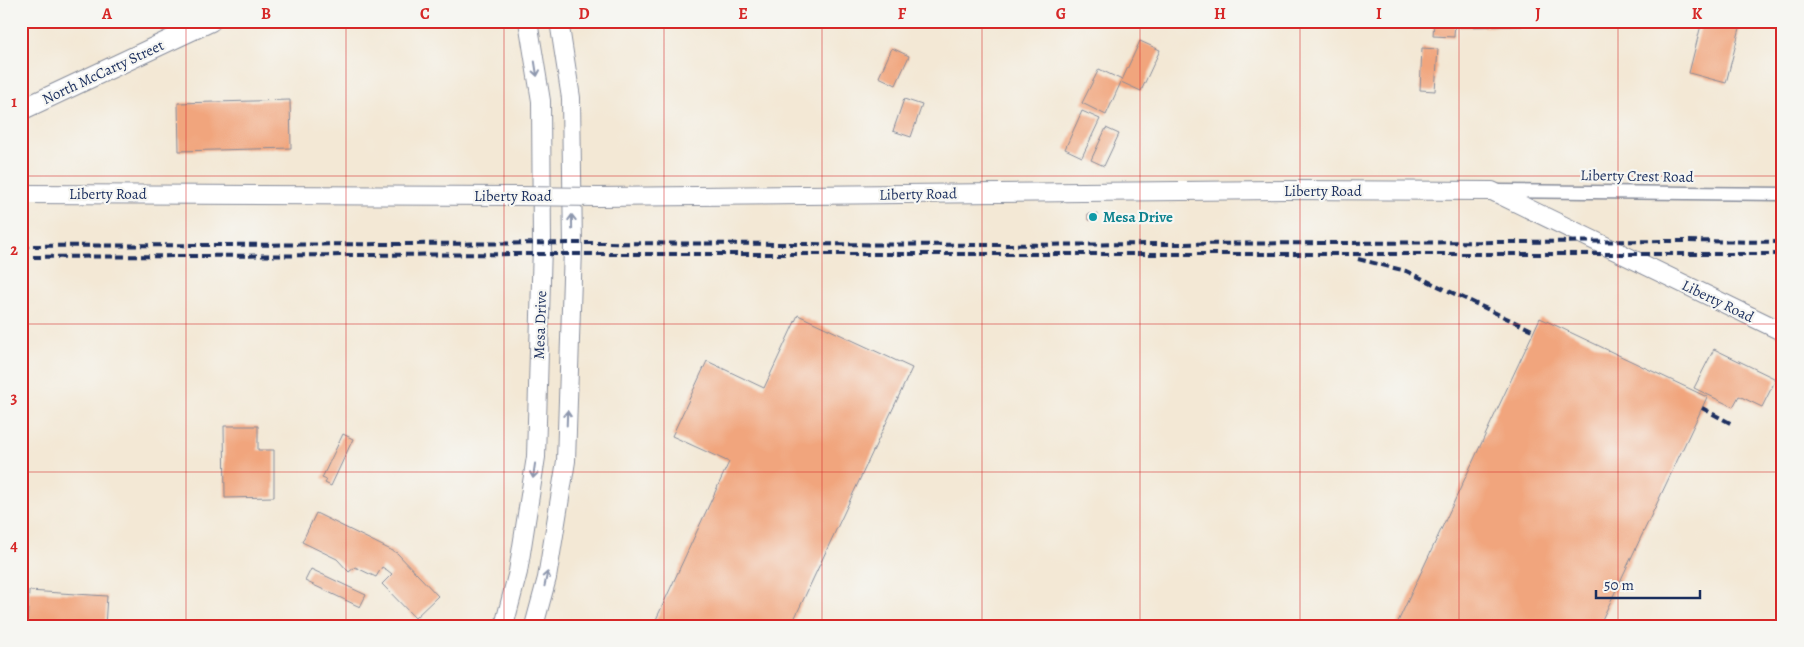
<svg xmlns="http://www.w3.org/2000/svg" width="1804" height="647" font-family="Alegreya,serif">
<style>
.building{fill:#f1a57d}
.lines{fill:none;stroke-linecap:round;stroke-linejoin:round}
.street-casing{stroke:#878c9a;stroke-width:15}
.secondary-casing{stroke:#878c9a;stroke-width:20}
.primary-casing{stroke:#878c9a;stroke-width:22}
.street{stroke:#fff;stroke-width:12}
.secondary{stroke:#fff;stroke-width:18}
.primary{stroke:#fff;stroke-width:20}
.rail{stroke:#1b2f5e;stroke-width:4;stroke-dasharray:8 4;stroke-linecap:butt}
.secondary-bridge-casing{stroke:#878c9a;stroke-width:20;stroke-linecap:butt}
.secondary-bridge{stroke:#fff;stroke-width:18}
.oneway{stroke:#8d97ae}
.grid{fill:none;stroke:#d62828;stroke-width:1;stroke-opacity:0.55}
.culture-dot{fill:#0f9aa8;stroke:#f6f6f2;stroke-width:2}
.labels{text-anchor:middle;stroke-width:4.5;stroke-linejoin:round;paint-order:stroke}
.street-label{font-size:15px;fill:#1b2f5e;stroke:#f6f6f2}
.culture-label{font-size:15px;font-weight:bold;fill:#0d838f;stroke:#f6f6f2;text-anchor:start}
.neatline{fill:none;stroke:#d62828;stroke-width:2}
.grid-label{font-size:16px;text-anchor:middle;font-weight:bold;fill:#d62828}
</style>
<rect width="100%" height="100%" fill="#f6f6f2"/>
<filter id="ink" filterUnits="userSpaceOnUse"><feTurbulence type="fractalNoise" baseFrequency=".02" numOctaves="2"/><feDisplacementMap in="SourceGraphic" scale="10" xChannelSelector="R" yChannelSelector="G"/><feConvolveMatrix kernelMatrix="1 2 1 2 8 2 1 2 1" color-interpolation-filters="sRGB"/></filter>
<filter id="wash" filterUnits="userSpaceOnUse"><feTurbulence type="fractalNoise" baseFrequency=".0096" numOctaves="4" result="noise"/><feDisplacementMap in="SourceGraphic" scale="20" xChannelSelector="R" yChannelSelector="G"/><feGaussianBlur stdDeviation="1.12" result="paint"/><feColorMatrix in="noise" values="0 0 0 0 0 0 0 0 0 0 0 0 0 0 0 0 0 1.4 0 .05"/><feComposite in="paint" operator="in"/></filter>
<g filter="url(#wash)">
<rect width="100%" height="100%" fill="#f3e8d5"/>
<g id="blocks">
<!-- building -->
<path class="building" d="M1434,21H1455L1454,37L1433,36Z
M1459,21H1522V26L1459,27Z
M1702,21H1731L1741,24L1726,83L1689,73Z
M1140,41L1160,50L1141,91L1121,82L1106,115L1082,103L1099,69L1122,80Z
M892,48L909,56L896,85L879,77Z
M1422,48L1438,49L1435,91L1420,90Z
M1779,67H1783V89L1777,88Z
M904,99L922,105L911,137L893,131Z
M290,100L291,148L179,151L178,103Z
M1082,111L1100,119L1082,157L1065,149Z
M1106,128L1119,134L1104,166L1091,160Z
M1088,214H1097V220H1088Z
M798,315L912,368L791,626H653L729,462L672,436L707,361L764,388Z
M1540,318L1707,397L1702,408L1599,626H1396Z
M1714,349L1776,379L1762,407L1739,396L1733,407L1694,388Z
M224,426H258V450H274V497L225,498Z
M343,434L353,439L331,486L325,483L327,480L322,478Z
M316,513L397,553L438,596L415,618L382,584L392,574L387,570L382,567L376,577L355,567L349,572L337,559L302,542Z
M311,569L366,595L360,607L305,581Z
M29,591L107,596L105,626H27Z"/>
</g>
</g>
<g filter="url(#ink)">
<use href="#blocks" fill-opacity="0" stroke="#878c9a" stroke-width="1"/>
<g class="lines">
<defs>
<path id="street" d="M1497,191L1783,194"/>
<path id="secondary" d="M21,194L518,196
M598,197L1287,190L1492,191L1783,332
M504,626L518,572L536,457L542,245L541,101L528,21
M534,626L547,578L566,461L573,248L571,98L559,21"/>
<path id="primary" d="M21,110L211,21"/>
</defs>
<!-- street casing -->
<use href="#street" class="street-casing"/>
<!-- secondary casing -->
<use href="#secondary" class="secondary-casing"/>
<!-- primary casing -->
<use href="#primary" class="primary-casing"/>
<!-- street -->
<use href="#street" class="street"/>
<!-- secondary -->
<use href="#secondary" class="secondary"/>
<!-- primary -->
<use href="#primary" class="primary"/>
<!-- rail -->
<path class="rail" d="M21,246L588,243L994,245L1679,241L1783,242
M21,257L526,254H1783
M1358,259L1406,271L1534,331
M1702,408L1732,424"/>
<defs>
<path id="secondary-bridge" d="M518,196L598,197"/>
</defs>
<!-- secondary-bridge casing -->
<use href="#secondary-bridge" class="secondary-bridge-casing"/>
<!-- secondary-bridge -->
<use href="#secondary-bridge" class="secondary-bridge"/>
</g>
<!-- one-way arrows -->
<defs><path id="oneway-shaft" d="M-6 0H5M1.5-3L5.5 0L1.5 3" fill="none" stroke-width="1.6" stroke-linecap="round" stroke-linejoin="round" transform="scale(1.25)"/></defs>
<g class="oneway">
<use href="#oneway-shaft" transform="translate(536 69) rotate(81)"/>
<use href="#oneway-shaft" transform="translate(572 222) rotate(-91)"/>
<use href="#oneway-shaft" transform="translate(567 418) rotate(-88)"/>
<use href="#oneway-shaft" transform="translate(534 471) rotate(98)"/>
<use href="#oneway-shaft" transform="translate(546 579) rotate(-78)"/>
</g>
</g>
<!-- grid -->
<path class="grid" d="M186,21V626M346,21V626M504,21V626M664,21V626M822,21V626M982,21V626M1140,21V626M1300,21V626M1459,21V626M1618,21V626M21,176H1783M21,324H1783M21,472H1783"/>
<!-- markers -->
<circle class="culture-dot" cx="1093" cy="217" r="5"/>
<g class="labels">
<!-- street labels -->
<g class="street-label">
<text transform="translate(103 72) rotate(-25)" y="5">North McCarty Street</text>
<text transform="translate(1637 176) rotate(1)" y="5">Liberty Crest Road</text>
<text x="1323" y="196">Liberty Road</text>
<text x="108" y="199">Liberty Road</text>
<text transform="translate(918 194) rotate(-1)" y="5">Liberty Road</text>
<text x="513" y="201">Liberty Road</text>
<text transform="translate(1718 301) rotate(26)" y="5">Liberty Road</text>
<text transform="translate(540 325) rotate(-88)" y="5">Mesa Drive</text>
</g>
<!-- culture labels -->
<g class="culture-label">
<text x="1103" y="222">Mesa Drive</text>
</g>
</g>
<!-- margin -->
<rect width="1804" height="647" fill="none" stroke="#f6f6f2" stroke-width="55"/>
<!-- scale -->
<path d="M1596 590v8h104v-8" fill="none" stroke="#1b2f5e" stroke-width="2.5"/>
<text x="1604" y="590" font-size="15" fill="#1b2f5e" stroke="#f6f6f2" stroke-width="4" paint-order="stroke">50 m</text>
<rect x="28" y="28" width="1748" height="592" class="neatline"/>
<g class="grid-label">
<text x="107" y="19">A</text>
<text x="266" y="19">B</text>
<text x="425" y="19">C</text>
<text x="584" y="19">D</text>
<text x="743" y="19">E</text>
<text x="902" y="19">F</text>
<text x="1061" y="19">G</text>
<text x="1220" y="19">H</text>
<text x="1379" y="19">I</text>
<text x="1538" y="19">J</text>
<text x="1697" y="19">K</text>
<text x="14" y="107">1</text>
<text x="14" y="255">2</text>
<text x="14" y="403">3</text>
<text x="14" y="551">4</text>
</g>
</svg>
